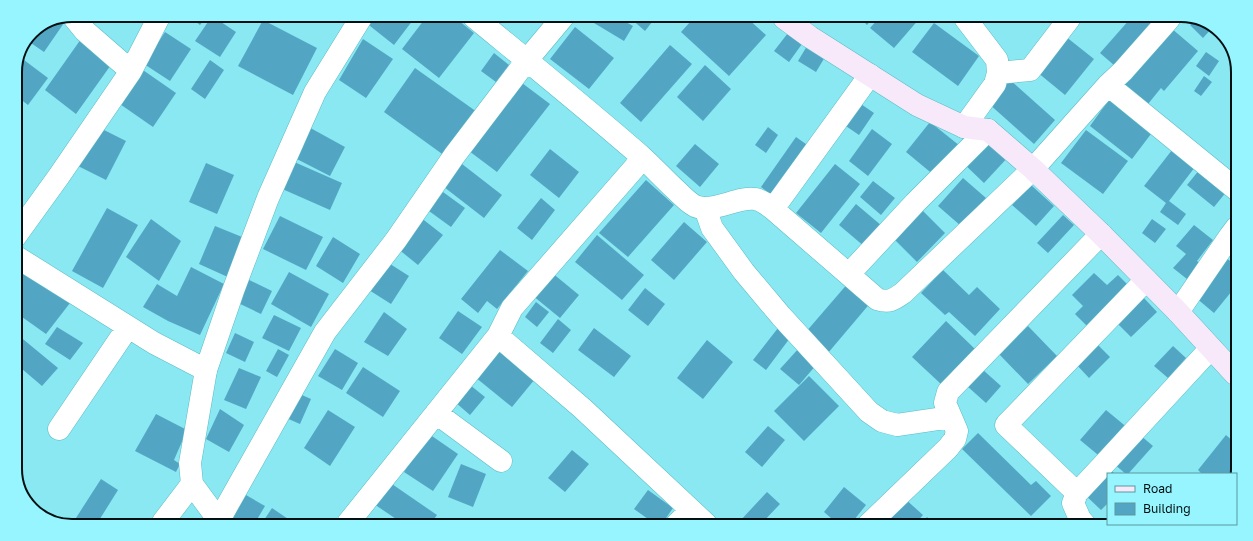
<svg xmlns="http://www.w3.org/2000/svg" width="1253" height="541" font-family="'Golos Text',sans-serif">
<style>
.building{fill:#53a6c3}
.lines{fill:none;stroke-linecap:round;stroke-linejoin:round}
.minor-casing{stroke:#5dbcc5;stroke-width:23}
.tertiary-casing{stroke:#5dbcc5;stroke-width:23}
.secondary-casing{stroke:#5dbcc5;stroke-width:23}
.minor{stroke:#fff;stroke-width:22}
.tertiary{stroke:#fff;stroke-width:22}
.secondary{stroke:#f8e9fa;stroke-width:22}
.rim{fill:none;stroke:#001012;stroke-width:2}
</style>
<rect width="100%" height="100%" fill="#89e8f1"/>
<!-- building -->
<path class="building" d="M187,15L207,16L200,25Z
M212,16L236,32L220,57L195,41Z
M234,16H250L245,23Z
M370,16H416L394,45L365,22Z
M427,16H453L474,33L439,78L402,49Z
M598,17H617L633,26L624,41L594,23Z
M629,17H656L645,31Z
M687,17L747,18L766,35L729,76L681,32L691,21Z
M860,18H873L867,25Z
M879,18H920L894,48L870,28Z
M1130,19H1157L1115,66L1100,53Z
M1196,19H1203L1213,27L1203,38L1190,25Z
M60,20L64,23L44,52L28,41L32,31Z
M263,20L317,48L293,95L238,66Z
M934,23L979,56L958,86L912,52Z
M575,27L614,58L589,89L550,59Z
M1171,28L1198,51L1164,91L1161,88L1148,104L1123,84Z
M165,32L191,49L170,81L144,64Z
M788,33L802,44L789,62L774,51Z
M1065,36L1094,59L1065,95L1037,72Z
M81,39L113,62L76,114L45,90Z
M363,39L393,59L366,98L339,80Z
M670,45L692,64L641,122L620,103Z
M807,46L825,57L816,72L798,61Z
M1206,52L1219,61L1209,76L1196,66Z
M494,53L509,65L496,82L481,71Z
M20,57L48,78L28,105L15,95V68Z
M210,60L224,70L205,99L191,89Z
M705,65L731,89L703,121L677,97Z
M140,68L176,93L153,127L117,102Z
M415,68L477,112L445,156L384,112Z
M1204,76L1212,82L1201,96L1194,91Z
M1009,79L1055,120L1034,144L988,103Z
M518,80L550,104L497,172L465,148Z
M1111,97L1154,130L1132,159L1090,126Z
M855,100L874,113L859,135L840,122Z
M930,122L960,146L935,176L906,152Z
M305,125L345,147L330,176L289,155Z
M98,127L126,141L106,180L78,166Z
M768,127L778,135L766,153L755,145Z
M872,129L892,144L868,176L849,161Z
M1086,130L1128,161L1103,194L1061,163Z
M796,137L813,149L777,199L761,187Z
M993,139L1010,155L984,183L962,162L976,148L984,150Z
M695,144L719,164L700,187L676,166Z
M550,149L579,172L559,198L530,175Z
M1172,150L1195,167L1169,201L1186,214L1178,225L1160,212L1166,203L1144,186Z
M292,161L342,183L330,210L280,188Z
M206,163L234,175L217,214L189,202Z
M462,164L502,195L484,218L444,187Z
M835,164L860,184L821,233L796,213Z
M1200,169L1227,191L1214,207L1187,185Z
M963,178L986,198L961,226L938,206Z
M646,180L674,205L628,257L599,233Z
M873,181L895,198L881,215L860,197Z
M1031,185L1054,206L1036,226L1012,205Z
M443,192L465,208L451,227L429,211Z
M541,198L555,210L532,240L517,228Z
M856,204L882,226L865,247L839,225Z
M107,208L138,225L103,288L72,271Z
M920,208L945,233L917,262L892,237Z
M1063,215L1074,225L1048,253L1037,243Z
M280,216L323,237L306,270L263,249Z
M420,217L443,235L418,265L397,248Z
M151,219L181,241L159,281L126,257Z
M1152,219L1166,229L1155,243L1142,233Z
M684,222L707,242L674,280L651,260Z
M1194,225L1213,240L1197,261L1205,267L1192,283L1173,268L1186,254L1176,246Z
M215,226L247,239L230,278L199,264Z
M597,235L644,275L622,300L575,262Z
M333,237L360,254L343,283L316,266Z
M500,250L528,271L497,309L487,301L478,313L461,299Z
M1226,258L1236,265V286L1214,313L1195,297Z
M387,262L409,276L391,304L369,290Z
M15,263L70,303L46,334L15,312Z
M191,267L224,284L200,335L168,321L143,307L157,284L177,296Z
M943,270L969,295L977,287L1000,309L975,336L949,312L945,315L921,293Z
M289,272L329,294L311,327L271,304Z
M551,272L579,295L560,318L532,295Z
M1094,273L1107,285L1118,275L1131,288L1090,329L1075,314L1083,306L1072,295Z
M245,278L272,291L261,314L234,301Z
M849,282L872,301L828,353L805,333Z
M645,288L665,304L648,326L628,310Z
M1143,297L1157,312L1131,337L1116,322Z
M536,302L549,312L537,327L525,317Z
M458,311L482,327L462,354L439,338Z
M384,312L407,329L388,356L364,342Z
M274,315L301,328L289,351L262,338Z
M558,319L571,330L553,353L540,343Z
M946,321L975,349L942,385L912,357Z
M1028,326L1057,356L1028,384L999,354Z
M57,327L83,343L70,360L45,344Z
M594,328L631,356L614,377L578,350Z
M778,328L790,338L766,370L753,360Z
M235,333L254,342L245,362L226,353Z
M18,335L58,368L42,386L15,363V338Z
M707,340L733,362L703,399L677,378Z
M1096,343L1110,357L1089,378L1075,363Z
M1173,346L1186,358L1168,378L1154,366Z
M498,348L535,379L512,407L475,377Z
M799,348L817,364L799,385L780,369Z
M278,349L289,355L277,377L266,371Z
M335,349L358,363L342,390L318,376Z
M363,367L400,391L383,417L346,393Z
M239,368L261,377L246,409L224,400Z
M982,369L1001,386L986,403L967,386Z
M809,376L839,406L804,441L774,411Z
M470,385L485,397L470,415L455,402Z
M295,392L311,399L300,424L284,417Z
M220,409L244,425L229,452L206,439Z
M328,410L355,427L330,466L304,448Z
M1106,410L1129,429L1103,459L1080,440Z
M15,412L21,417L15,425Z
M156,414L187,430L174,460L180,464L176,472L135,451Z
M768,426L785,440L762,467L745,452Z
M978,433L1031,485L1036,481L1051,496L1031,516L962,449Z
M429,434L458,454L433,491L404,472Z
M1140,435L1153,446L1128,474H1126L1114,464Z
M1226,435L1234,442V473L1202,474L1198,470Z
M572,450L589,464L565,492L548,478Z
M461,464L486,474L473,507L448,497Z
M1106,465L1115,474H1108V503L1101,510L1082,492Z
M101,479L118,490L98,522H76L74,521Z
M389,482L437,515L431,523H402L374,504Z
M844,487L866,505L850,525H839L824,512Z
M648,490L673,508L662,524H655L634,509Z
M767,492L780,504L761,524H742L739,522Z
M246,495L265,506L255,523L230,522Z
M903,497L923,515L914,525H879Z
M272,508L294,523H262Z
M1070,514L1083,526H1060Z
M927,517L936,525H920Z"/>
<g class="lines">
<defs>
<path id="minor" d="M72,15L85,31L131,71
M474,17C530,63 587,109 642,157C654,168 665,180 677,191C682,196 689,203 695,206C712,214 738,196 755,199C762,200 768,205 773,209L877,299C889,303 893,300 903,293L1033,169L1108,85L1123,71L1169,19
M998,73L1030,70L1069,19
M1108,85L1237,190
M964,127L995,84L998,73L997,60L965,18
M705,208L712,228L744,272L781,316L869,412L882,421L897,425L951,417
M773,209L870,75
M15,237L59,176L131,71L160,15
M15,256L154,343L206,370
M849,274L915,203L988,130
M1178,312L1230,236L1236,228
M498,336L582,408L706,524
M436,413L501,461
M59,429L128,327
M1077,493L1006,425L1146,280
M219,520L325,332L396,240L454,156L527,60L563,17
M163,522L192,484
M348,523L498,336L512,308L643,158
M677,524L691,510
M868,525L948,448L955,439L957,431L945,403L948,392L1101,234
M1086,526L1080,519L1073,503L1077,493L1105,463L1211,348"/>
<path id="tertiary" d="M220,522L192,484L190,463L206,370L233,291L268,198L315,92L362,16"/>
<path id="secondary" d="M784,18L810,37L917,105L964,127L988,130L1033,169L1101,234L1178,312L1235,374"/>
</defs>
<!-- minor casing -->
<use href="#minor" class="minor-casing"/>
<!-- tertiary casing -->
<use href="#tertiary" class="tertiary-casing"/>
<!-- secondary casing -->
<use href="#secondary" class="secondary-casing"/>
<!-- minor -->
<use href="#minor" class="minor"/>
<!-- tertiary -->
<use href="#tertiary" class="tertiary"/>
<!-- secondary -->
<use href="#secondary" class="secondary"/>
</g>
<!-- crop -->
<path d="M0 0H1253V541H0ZM72 22H1181A50 50 0 0 1 1231 72V469A50 50 0 0 1 1181 519H72A50 50 0 0 1 22 469V72A50 50 0 0 1 72 22Z" fill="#96f5fe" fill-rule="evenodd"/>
<path class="rim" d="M72 22H1181A50 50 0 0 1 1231 72V469A50 50 0 0 1 1181 519H72A50 50 0 0 1 22 469V72A50 50 0 0 1 72 22Z"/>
<!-- legend -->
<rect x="1107" y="473" width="130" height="52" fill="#96f5fe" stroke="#5a99a0"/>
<rect x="1115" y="486" width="20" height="6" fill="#f8e9fa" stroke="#5a99a0"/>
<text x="1143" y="493" font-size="12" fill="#001012">Road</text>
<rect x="1115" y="503" width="20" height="12" fill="#53a6c3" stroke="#5a99a0"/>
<text x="1143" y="513" font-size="12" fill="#001012">Building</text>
</svg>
